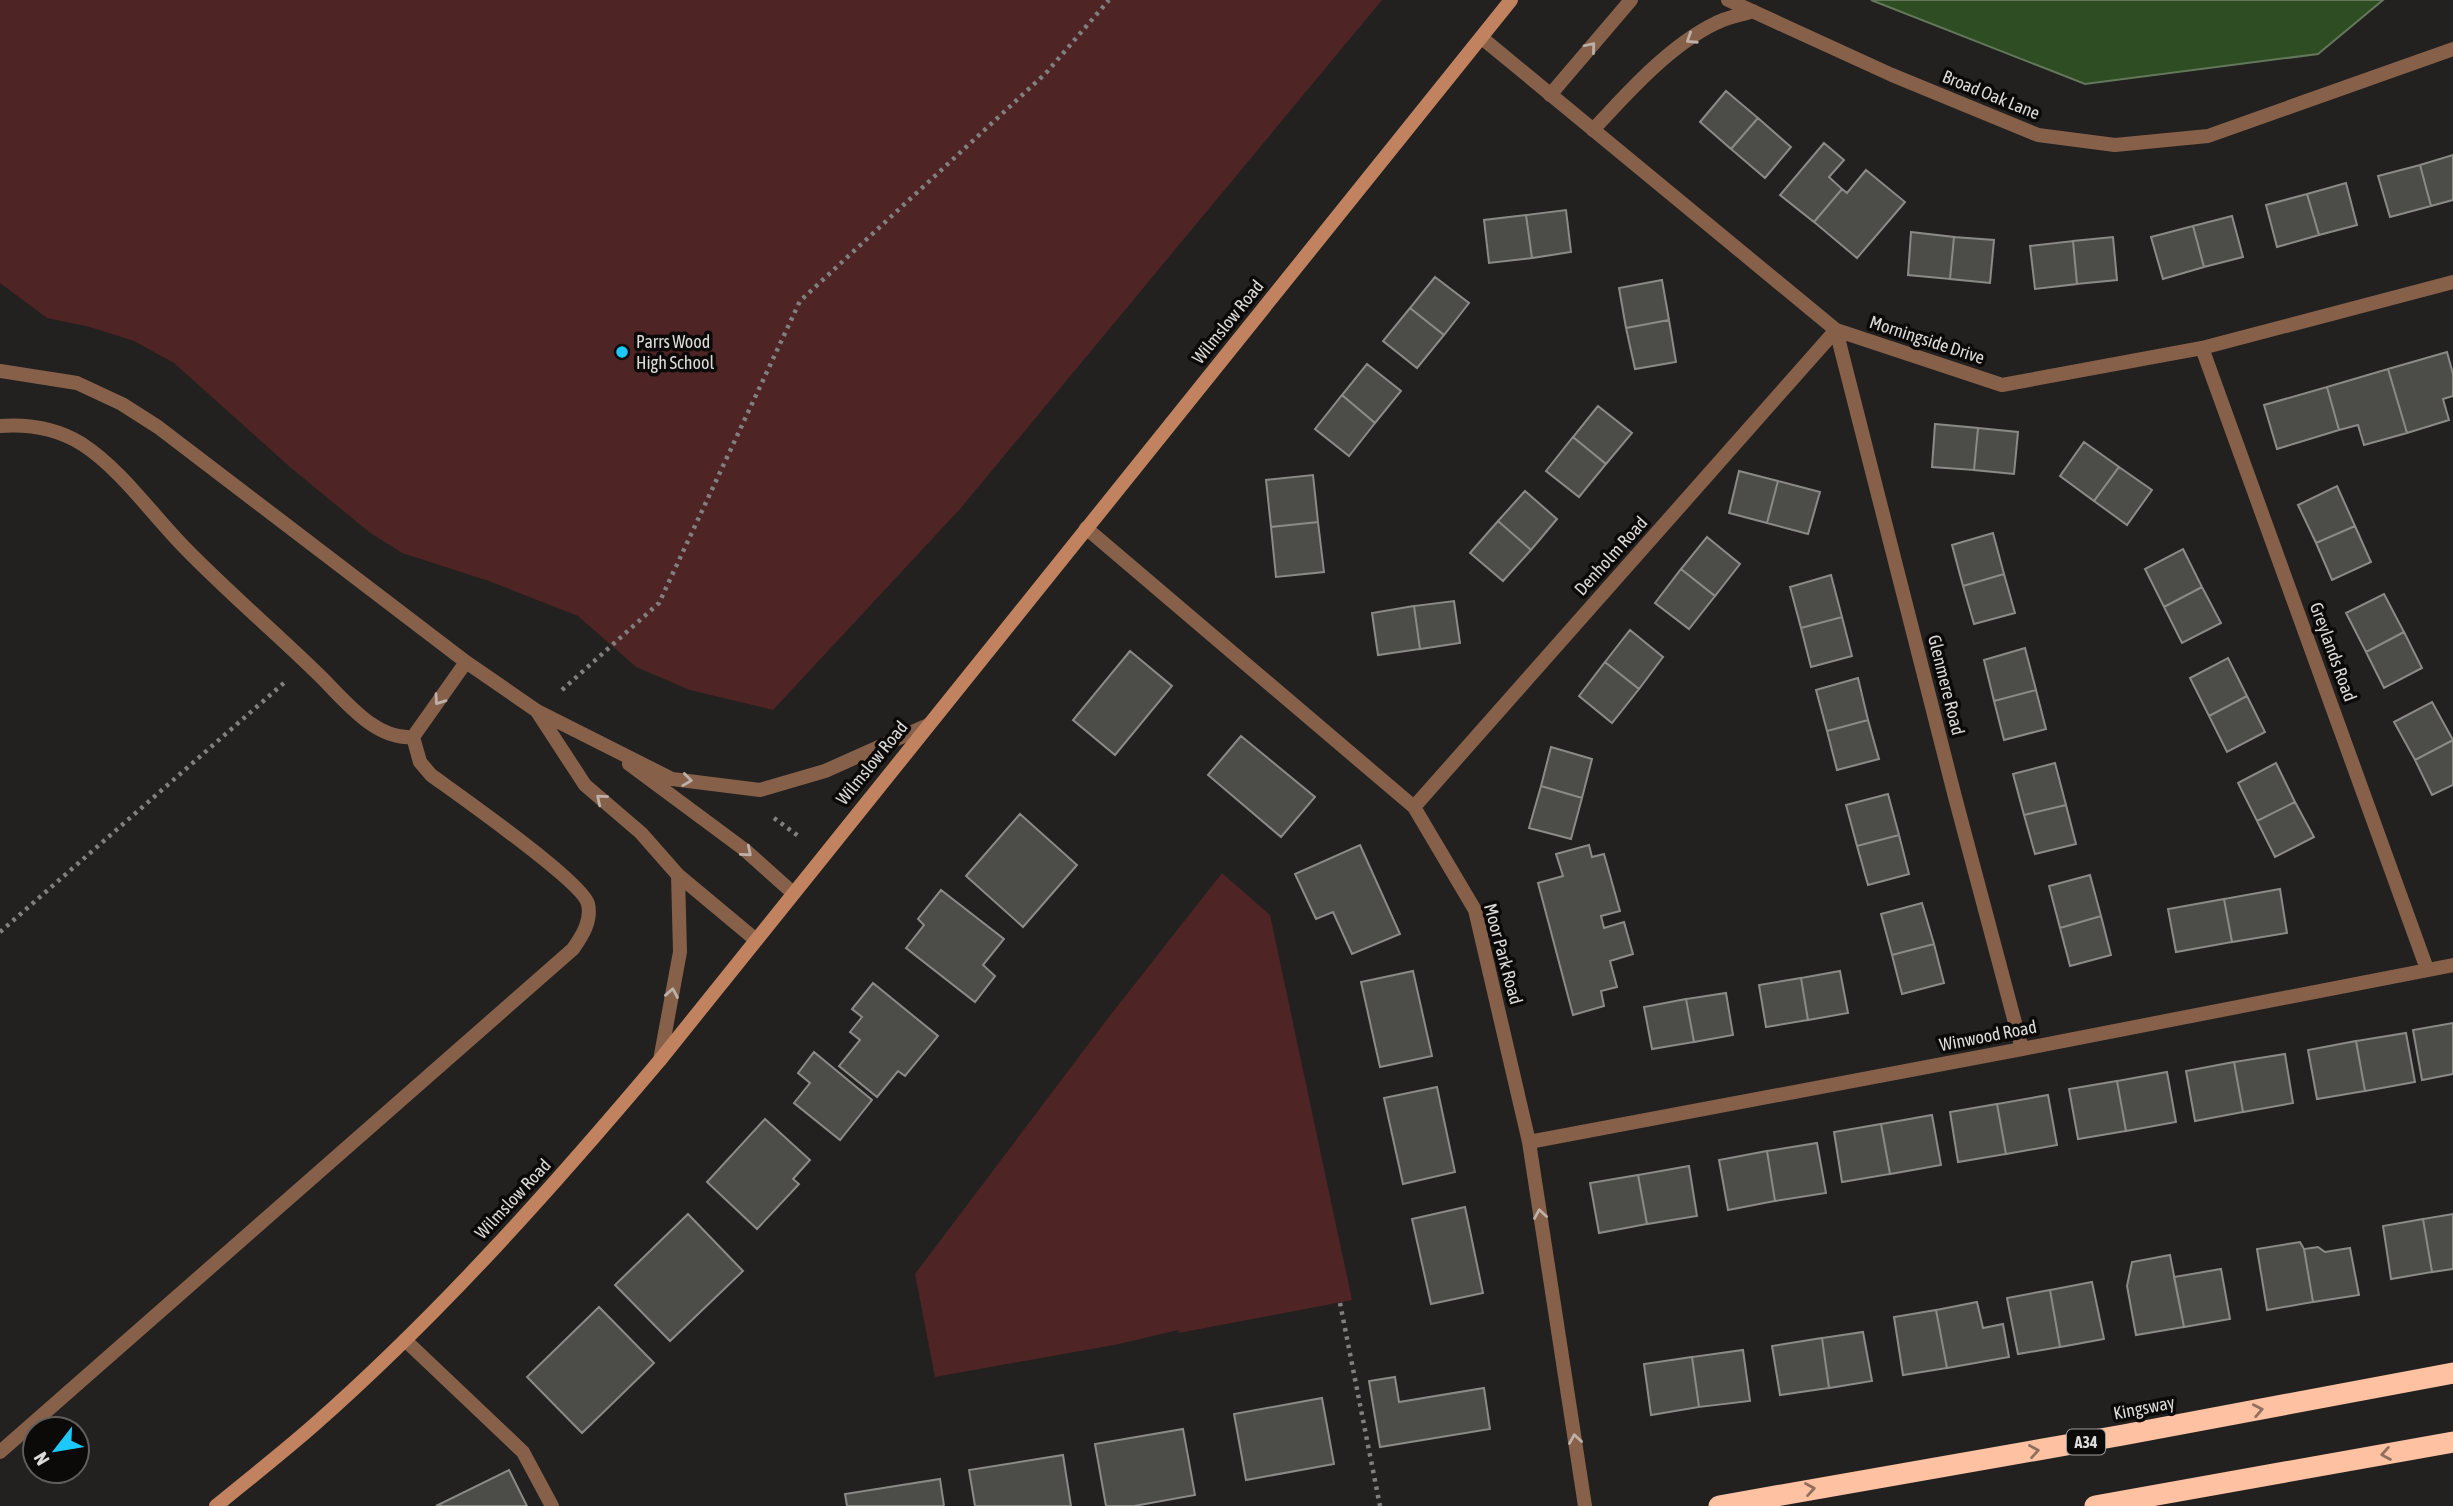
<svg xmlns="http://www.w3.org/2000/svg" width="2453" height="1506" font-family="'Asap Condensed',sans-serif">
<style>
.green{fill:#4e2424}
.water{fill:#2f4d23;stroke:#63785a;stroke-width:2}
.building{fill:#4c4c49;stroke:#8a8a87;stroke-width:2}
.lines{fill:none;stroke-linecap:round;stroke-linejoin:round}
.path{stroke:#81807e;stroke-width:4.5;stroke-dasharray:3.5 5;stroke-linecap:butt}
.lane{stroke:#87604a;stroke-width:14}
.street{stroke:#87604a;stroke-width:14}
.secondary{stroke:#c1835f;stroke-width:14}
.highway{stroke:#fec2a2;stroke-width:21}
.oneway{stroke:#beb0a8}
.oneway2{stroke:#916f5d}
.poi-dot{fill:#1dc9fc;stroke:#0b0a09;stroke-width:2.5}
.labels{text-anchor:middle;stroke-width:7;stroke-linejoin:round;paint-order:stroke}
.shield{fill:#0b0a09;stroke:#9d9c9b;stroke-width:2}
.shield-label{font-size:16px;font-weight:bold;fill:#dcdbda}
.street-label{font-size:18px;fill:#dcdbda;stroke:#0b0a09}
.poi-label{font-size:18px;fill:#dcdbda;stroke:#0b0a09;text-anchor:start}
</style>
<rect width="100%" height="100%" fill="#22211f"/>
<!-- green -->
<path class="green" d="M0,0H1382L960,509L773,710L690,690L636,667L578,616L489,581L402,553L369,532L290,467L174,363L134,341L90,327L47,318L0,283Z
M1222,873L1270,915L1352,1300L1179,1333L1178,1330L1119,1344L935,1377L915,1274L1105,1022Z"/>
<!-- water -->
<path class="water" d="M1871,0H2383L2318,54L2085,84Z"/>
<!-- building -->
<path class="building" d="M1726,91L1758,118L1731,149L1700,122Z
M1758,118L1791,147L1765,178L1731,149Z
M1824,143L1844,160L1829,177L1842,189L1814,222L1780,195Z
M2453,155V200L2431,206L2420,165Z
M2420,165L2431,206L2390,217L2378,176Z
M1866,170L1905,202L1857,258L1814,222L1842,189L1847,193Z
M2346,183L2357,225L2319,235L2307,194Z
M2307,194L2319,235L2277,247L2266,205Z
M1566,210L1571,252L1532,258L1526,215Z
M1526,215L1532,258L1489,263L1484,220Z
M2232,216L2243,257L2204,267L2193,226Z
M2193,226L2204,267L2163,279L2151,237Z
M1911,232L1954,237L1950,279L1908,275Z
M1954,237L1994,240L1990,283L1950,279Z
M2113,237L2117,280L2077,284L2073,241Z
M2073,241L2077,284L2035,289L2030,246Z
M1435,277L1469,303L1444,335L1410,308Z
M1662,280L1669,320L1626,328L1619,288Z
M1410,308L1444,335L1417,368L1383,341Z
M1669,320L1676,362L1635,369L1626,328Z
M2447,352L2453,374V396L2443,399L2449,420L2407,433L2388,369Z
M1367,364L1401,391L1375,423L1342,395Z
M2388,369L2407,433L2364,445L2358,425L2339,430L2327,387Z
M2327,387L2339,430L2277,449L2264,405Z
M1342,395L1375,423L1349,456L1315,429Z
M1598,406L1632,433L1606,464L1573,437Z
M1935,424L1978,428L1974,470L1932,467Z
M1978,428L2018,432L2014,474L1974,470Z
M1573,437L1606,464L1579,497L1546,471Z
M2084,442L2119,467L2094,501L2060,476Z
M2119,467L2152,490L2127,525L2094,501Z
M1739,471L1778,481L1767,523L1729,513Z
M1313,475L1318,522L1271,527L1266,480Z
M1778,481L1820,492L1808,534L1767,523Z
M2337,486L2355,526L2316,543L2298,505Z
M1525,491L1557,519L1531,550L1498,521Z
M1498,521L1531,550L1503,581L1470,553Z
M1318,522L1324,572L1276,577L1271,527Z
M2355,526L2371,562L2332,580L2316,543Z
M1993,533L2004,574L1963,586L1952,545Z
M1707,537L1740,564L1715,596L1681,569Z
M2183,549L2202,587L2164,607L2145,569Z
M1681,569L1715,596L1689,629L1655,603Z
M2004,574L2015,613L1974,624L1963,586Z
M1831,575L1842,617L1801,628L1790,587Z
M2202,587L2221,623L2182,643L2164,607Z
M2384,594L2404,632L2366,652L2346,613Z
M1454,601L1460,643L1420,649L1414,606Z
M1414,606L1420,649L1378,655L1372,613Z
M1842,617L1852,656L1811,667L1801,628Z
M1630,630L1663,657L1639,689L1605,662Z
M2404,632L2422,668L2384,688L2366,652Z
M2025,648L2036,690L1994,701L1984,660Z
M1130,651L1172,686L1115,755L1073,720Z
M2228,658L2247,696L2209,716L2190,678Z
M1605,662L1639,689L1612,723L1579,696Z
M1858,678L1868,720L1827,731L1816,690Z
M2036,690L2046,729L2004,740L1994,701Z
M2247,696L2265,732L2227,752L2209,716Z
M2432,702L2453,740L2415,760L2394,722Z
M1868,720L1879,759L1837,770L1827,731Z
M1241,736L1315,797L1281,837L1208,775Z
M2453,740V785L2432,795L2415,760Z
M1551,747L1592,759L1582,798L1541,786Z
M2055,763L2066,805L2024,815L2013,774Z
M2276,763L2295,802L2257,821L2238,783Z
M1541,786L1582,798L1571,839L1529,828Z
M1888,794L1899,835L1857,846L1846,805Z
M2295,802L2314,837L2275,857L2257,821Z
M2066,805L2076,844L2035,854L2024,815Z
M1020,814L1077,865L1023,927L966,876Z
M1899,835L1909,874L1868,885L1857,846Z
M1360,845L1400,934L1352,954L1333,912L1316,919L1295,874Z
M1589,845L1592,857L1604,854L1620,911L1601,916L1604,928L1624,922L1633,954L1610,961L1617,987L1601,991L1604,1006L1573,1015L1538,883L1563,876L1556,854Z
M2090,875L2101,916L2060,928L2049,886Z
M2280,889L2287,933L2232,942L2224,899Z
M941,890L1004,939L983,965L995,976L975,1002L906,948L924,925L918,919Z
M2224,899L2232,942L2176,952L2168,909Z
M1922,903L1934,944L1892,955L1881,914Z
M2101,916L2111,955L2070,966L2060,928Z
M1934,944L1944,983L1902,994L1892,955Z
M1413,971L1432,1056L1380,1067L1361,982Z
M1840,971L1848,1013L1808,1020L1801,978Z
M1801,978L1808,1020L1766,1027L1759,985Z
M873,983L938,1036L905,1076L898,1071L877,1097L839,1066L860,1040L850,1032L862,1017L852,1009Z
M1726,993L1733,1035L1694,1042L1686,999Z
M1686,999L1694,1042L1652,1049L1644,1007Z
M2453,1023V1074L2422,1080L2413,1030Z
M2406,1033L2415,1082L2365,1091L2356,1041Z
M2356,1041L2365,1091L2317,1099L2308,1050Z
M814,1052L872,1100L840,1140L794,1103L810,1083L798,1073Z
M2285,1054L2293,1103L2243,1112L2234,1062Z
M2234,1062L2243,1112L2195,1121L2186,1071Z
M2167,1072L2176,1122L2126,1131L2117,1081Z
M2117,1081L2126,1131L2078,1139L2069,1089Z
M1437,1087L1455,1172L1403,1184L1384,1098Z
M2048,1095L2057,1145L2006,1154L1997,1104Z
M1997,1104L2006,1154L1958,1162L1950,1112Z
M1932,1115L1941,1165L1890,1174L1881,1124Z
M765,1119L810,1160L793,1179L799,1184L757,1229L707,1182Z
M1881,1124L1890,1174L1842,1182L1834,1132Z
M1817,1143L1826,1193L1775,1201L1767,1151Z
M1767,1151L1775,1201L1728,1210L1719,1160Z
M1689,1166L1697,1216L1647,1224L1638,1175Z
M1638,1175L1647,1224L1599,1233L1590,1183Z
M1465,1207L1483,1293L1431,1304L1412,1219Z
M688,1214L743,1271L670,1341L615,1285Z
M2453,1214V1269L2432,1272L2423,1219Z
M2423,1219L2432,1272L2391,1279L2383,1226Z
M2300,1242L2304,1249L2313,1302L2267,1310L2257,1249Z
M2318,1247L2325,1252L2350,1248L2359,1295L2313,1302L2304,1249Z
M2170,1255L2184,1327L2136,1335L2127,1286L2132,1262Z
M2221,1269L2230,1319L2184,1327L2174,1277Z
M2092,1282L2104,1339L2060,1347L2050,1290Z
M2050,1290L2060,1347L2018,1354L2007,1298Z
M1977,1302L1983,1328L2003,1324L2009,1357L1947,1368L1936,1310Z
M599,1307L654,1363L582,1433L527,1377Z
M1936,1310L1947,1368L1903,1375L1894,1317Z
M1863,1332L1872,1381L1829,1388L1822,1338Z
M1822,1338L1829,1388L1780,1395L1772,1346Z
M1743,1350L1750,1401L1699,1407L1692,1357Z
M1692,1357L1699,1407L1651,1415L1644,1364Z
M1395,1377L1399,1402L1484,1388L1490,1429L1380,1447L1369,1381Z
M1322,1398L1334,1464L1246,1480L1234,1414Z
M1183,1429L1195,1495L1134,1506H1106L1095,1444Z
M1063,1455L1071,1506H975L969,1470Z
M509,1470L527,1506H436Z
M940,1479L944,1506H847L845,1494Z"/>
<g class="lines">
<!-- path -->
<path class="path" d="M562,690L659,603L800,301L1046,73L1109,0
M774,818L801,838
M0,932L285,682
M1340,1303L1380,1506"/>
<!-- lane -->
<path class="lane" d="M1728,0L1892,75L2038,135L2115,145L2208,136L2453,49
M1550,95L1631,0
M1593,130C1627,93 1670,45 1716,23C1727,17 1741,15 1753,11
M0,371L77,383L122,404L158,427L466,662L537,711L672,779L760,790L825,771L926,726
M0,426C28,424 58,429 82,444C123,471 152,515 187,550C229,593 275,632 318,674C344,699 374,740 413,737L420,762L431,775C457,794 583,882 588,904C592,921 582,936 573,949L0,1452
M538,713L585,785L641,833L678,875L680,952L660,1060
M413,737L466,662
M629,764L745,850L793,893
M678,875L756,940
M405,1340L523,1452L552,1506"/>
<!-- street -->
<path class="street" d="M1482,38L1836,330L2002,385L2202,348L2453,282
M1836,330L1955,797L2022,1049
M2202,348L2427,969
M1086,528L1414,807L1475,910L1529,1142L1585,1506
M1414,807L1836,330
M1529,1142L2022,1049L2453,965"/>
<!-- secondary -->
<path class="secondary" d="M216,1506C249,1479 282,1453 314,1425C440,1314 552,1188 660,1060L1511,0"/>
<!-- highway -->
<path class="highway" d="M1719,1506L2123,1435L2453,1373
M2095,1506L2453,1442"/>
</g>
<!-- one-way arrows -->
<defs><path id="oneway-chevron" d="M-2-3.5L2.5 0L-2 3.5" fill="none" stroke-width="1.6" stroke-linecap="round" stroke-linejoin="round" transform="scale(1.75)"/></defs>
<g class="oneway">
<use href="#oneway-chevron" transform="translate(1691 39) rotate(147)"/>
<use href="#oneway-chevron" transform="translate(1591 47) rotate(-50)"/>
<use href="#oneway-chevron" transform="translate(439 700) rotate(125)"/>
<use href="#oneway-chevron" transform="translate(687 780) rotate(7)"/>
<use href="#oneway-chevron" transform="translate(601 799) rotate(-140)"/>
<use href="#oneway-chevron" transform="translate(747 852) rotate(40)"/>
<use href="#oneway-chevron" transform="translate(672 993) rotate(-80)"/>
<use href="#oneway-chevron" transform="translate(1540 1214) rotate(-99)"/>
<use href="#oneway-chevron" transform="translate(1575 1439) rotate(-99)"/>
</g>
<g class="oneway2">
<use href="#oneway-chevron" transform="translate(2258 1410) rotate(-11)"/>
<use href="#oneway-chevron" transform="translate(2034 1451) rotate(-10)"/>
<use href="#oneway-chevron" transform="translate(2386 1454) rotate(170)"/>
<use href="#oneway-chevron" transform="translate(1810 1489) rotate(-10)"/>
</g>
<!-- markers -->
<circle class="poi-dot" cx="622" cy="352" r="7"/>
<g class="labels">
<!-- shield labels -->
<rect class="shield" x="2067" y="1429.5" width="38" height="25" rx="5"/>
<g class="shield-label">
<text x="2086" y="1448">A34</text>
</g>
<!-- street labels -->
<g class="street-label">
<text transform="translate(1991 95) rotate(22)" y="6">Broad Oak Lane</text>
<text transform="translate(1228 322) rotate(-51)" y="6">Wilmslow Road</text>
<text transform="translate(1927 340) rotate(18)" y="6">Morningside Drive</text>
<text transform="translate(1611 556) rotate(-48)" y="6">Denholm Road</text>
<text transform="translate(2333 652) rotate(70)" y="6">Greylands Road</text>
<text transform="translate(1946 685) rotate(76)" y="6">Glenmere Road</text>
<text transform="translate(872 763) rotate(-51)" y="6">Wilmslow Road</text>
<text transform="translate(1503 954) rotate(75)" y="6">Moor Park Road</text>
<text transform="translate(1988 1036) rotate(-11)" y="6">Winwood Road</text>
<text transform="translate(513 1199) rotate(-47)" y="6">Wilmslow Road</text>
<text transform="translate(2144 1408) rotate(-11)" y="6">Kingsway</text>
</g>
<!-- poi labels -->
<g class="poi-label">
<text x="636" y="348">Parrs Wood<tspan x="636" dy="21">High School</tspan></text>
</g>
</g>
<!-- north arrow -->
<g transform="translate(56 1450) rotate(239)"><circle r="33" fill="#0b0a09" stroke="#5f5e5d" stroke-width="2"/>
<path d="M0-5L12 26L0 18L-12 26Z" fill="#1dc9fc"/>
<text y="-10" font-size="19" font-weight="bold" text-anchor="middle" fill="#dcdbda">N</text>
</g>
</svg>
